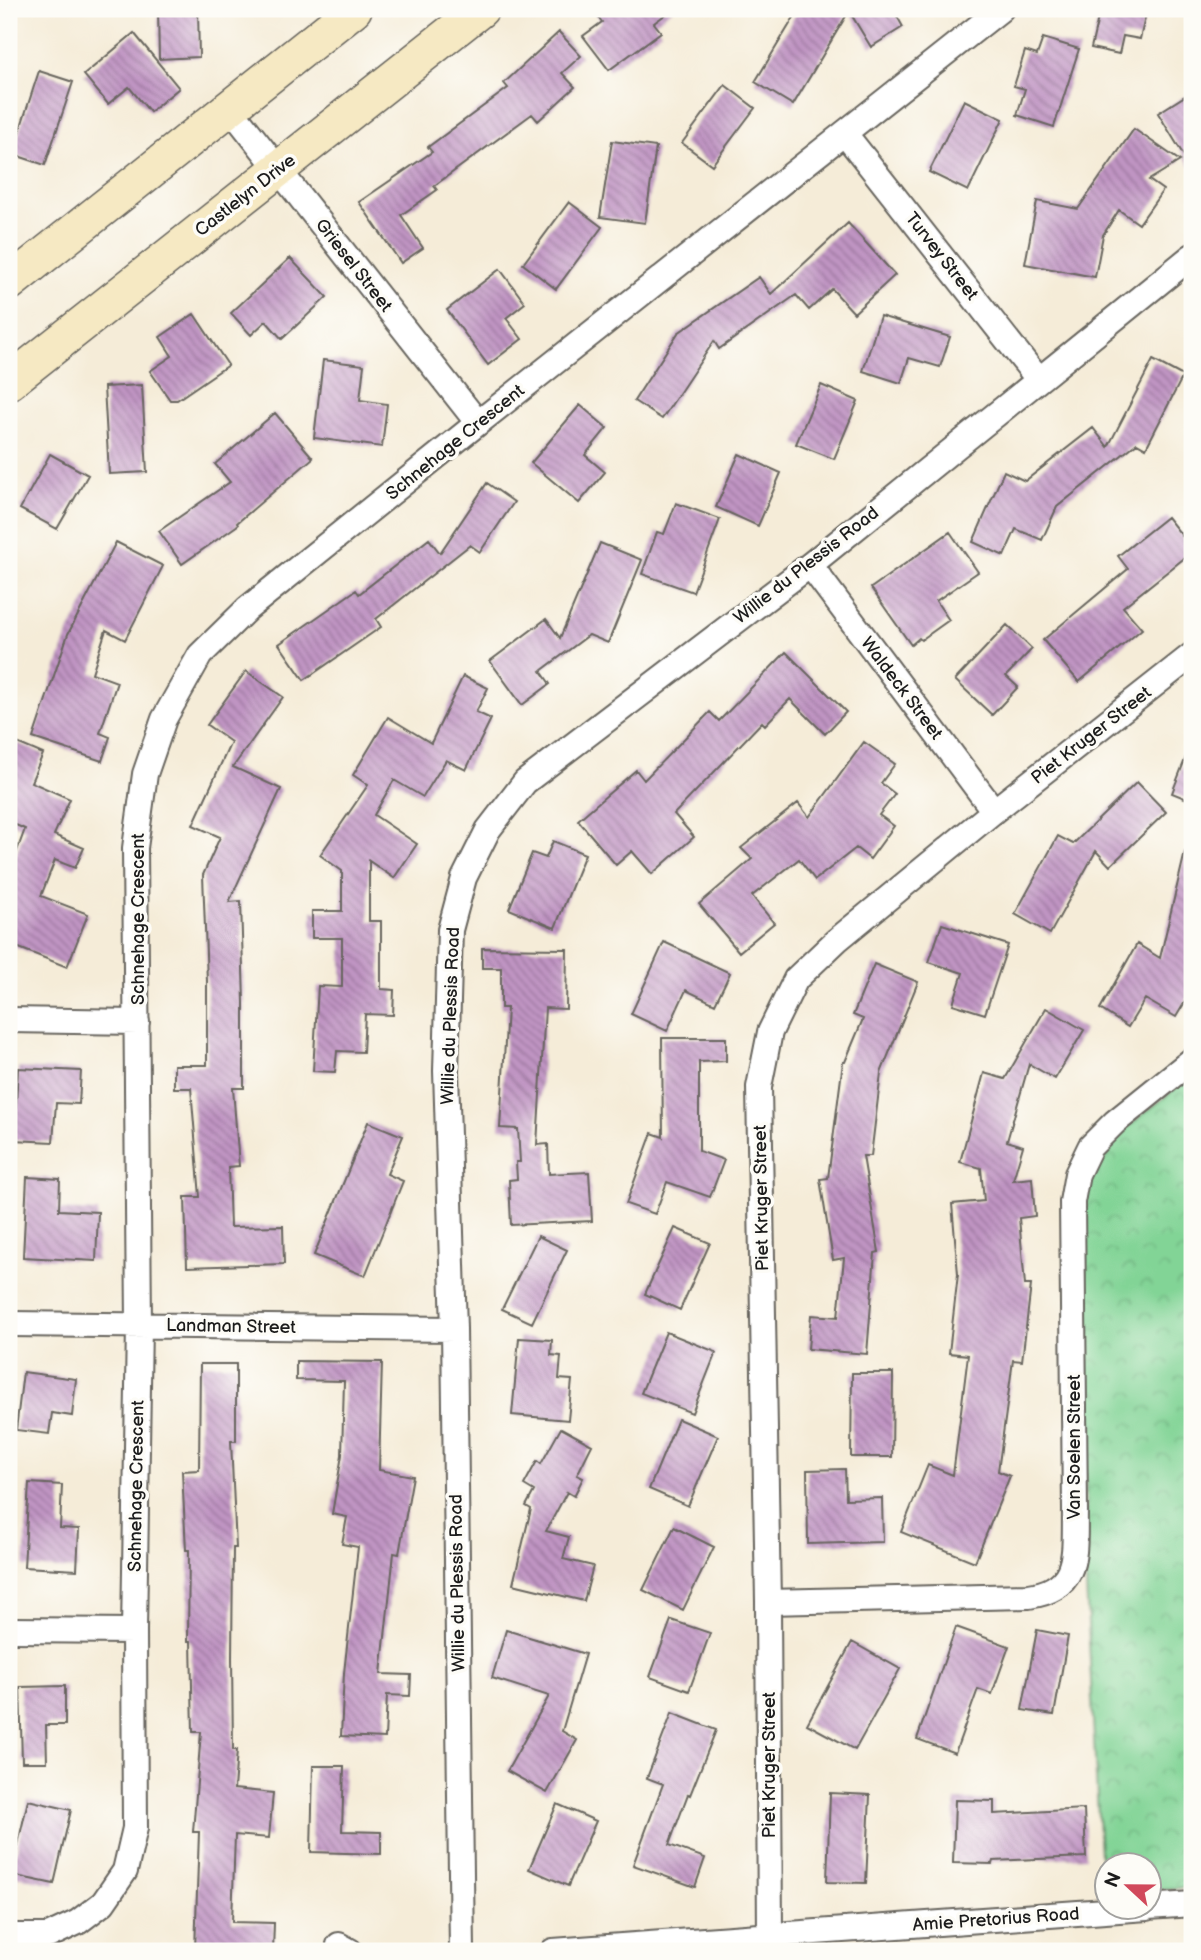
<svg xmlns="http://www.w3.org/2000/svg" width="1201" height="1960" font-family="'Balsamiq Sans',sans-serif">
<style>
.park{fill:url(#park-crowns);stroke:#4f7859;stroke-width:2}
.building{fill:url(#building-back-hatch)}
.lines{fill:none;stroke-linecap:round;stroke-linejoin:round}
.street-casing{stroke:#68655e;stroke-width:28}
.secondary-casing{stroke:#68655e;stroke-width:38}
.street{stroke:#fff;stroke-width:24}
.secondary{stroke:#f6e9c3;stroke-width:35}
.labels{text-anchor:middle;stroke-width:7;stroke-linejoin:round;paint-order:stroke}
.street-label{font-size:18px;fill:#1c1c1c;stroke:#fdfcf7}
</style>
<defs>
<pattern id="park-crowns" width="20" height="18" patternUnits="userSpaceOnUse" patternTransform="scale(1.75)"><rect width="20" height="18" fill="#82d496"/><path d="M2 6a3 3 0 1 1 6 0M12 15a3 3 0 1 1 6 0" fill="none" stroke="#70b581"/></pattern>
<pattern id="building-back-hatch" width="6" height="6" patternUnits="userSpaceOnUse" patternTransform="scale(1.75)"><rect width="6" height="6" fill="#c094c3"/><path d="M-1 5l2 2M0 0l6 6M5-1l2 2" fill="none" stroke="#9b789e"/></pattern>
</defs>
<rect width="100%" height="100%" fill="#fdfcf7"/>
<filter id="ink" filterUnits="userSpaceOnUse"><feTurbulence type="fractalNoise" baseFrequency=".0143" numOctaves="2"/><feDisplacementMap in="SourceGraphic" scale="14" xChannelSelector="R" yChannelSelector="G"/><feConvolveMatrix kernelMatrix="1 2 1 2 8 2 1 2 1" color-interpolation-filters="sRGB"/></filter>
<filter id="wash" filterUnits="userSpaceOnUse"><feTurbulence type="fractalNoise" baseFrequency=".00686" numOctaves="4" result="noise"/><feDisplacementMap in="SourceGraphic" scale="28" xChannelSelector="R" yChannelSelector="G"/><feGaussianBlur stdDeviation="1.57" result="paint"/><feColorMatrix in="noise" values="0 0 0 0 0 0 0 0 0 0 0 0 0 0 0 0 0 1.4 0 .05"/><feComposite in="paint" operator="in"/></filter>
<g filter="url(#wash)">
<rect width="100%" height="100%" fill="#f5ecd8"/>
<!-- park -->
<path class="park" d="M1192,1075V1887L1149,1890L1148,1866H1106V1894H1102L1086,1584L1085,1201L1091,1172L1102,1151L1125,1129Z"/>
<g id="blocks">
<!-- building -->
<path class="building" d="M158,9H198L199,57L159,59Z
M592,9H673L654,23L661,32L609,70L583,36L602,22Z
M799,9H893L903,27L871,47L849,11L793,105L755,82Z
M1100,9H1130L1146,13L1140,39L1123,36L1119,54L1091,48Z
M559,32L581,56L562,73L575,87L538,121L532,114L434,186L437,190L401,215L423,248L401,263L359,202L432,152L428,147L508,88L504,83Z
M134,33L179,88L150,112L129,87L108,104L84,75Z
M1043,38L1079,49L1054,127L1017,115L1025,89L1014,86L1025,51L1037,55Z
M39,71L73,82L45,165L12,154Z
M725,85L755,108L712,165L682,143Z
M1185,96L1192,107V169L1158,113Z
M964,100L1003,119L968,191L929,172Z
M1134,129L1180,161L1149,180L1163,190L1139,224L1119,210L1103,235L1095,277L1025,264L1037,201L1078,209Z
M612,141L656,147L645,223L600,217Z
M569,202L602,227L556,289L523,264Z
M848,223L895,275L854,313L832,289L809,310L796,295L719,349L714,341L662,419L634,401L678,333L759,277L771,294Z
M290,258L327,297L282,339L266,321L251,335L231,313Z
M500,269L525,303L506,318L522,339L488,365L447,310Z
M194,314L228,365L177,400H170L150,371L172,356L160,337Z
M880,316L950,337L940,367L909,358L901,383L863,371Z
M323,360L364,365L360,400L387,404L382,447L314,438Z
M1153,360L1183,376L1146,448L1137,443L1057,507L1042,540L1016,529L1004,556L973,542L1004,471L1025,481L1093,428L1108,447Z
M142,385L147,472L109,474L104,387Z
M821,385L858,401L834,459L796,444Z
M580,405L607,428L585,455L605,472L579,503L531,463Z
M275,413L313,458L237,523L238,525L182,564L159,531L230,482L215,464Z
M50,454L88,475L57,529L20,509Z
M739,454L781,473L758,526L716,507Z
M487,483L514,502L480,552L470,545L376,619L381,627L304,680L279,644L356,590L359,594L429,539L440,553Z
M676,503L720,519L693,592L642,574L657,532L664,534Z
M1167,517L1192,548V552L1123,607L1142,629L1079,682L1043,640L1128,569L1118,556Z
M950,532L978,572L936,601L949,620L921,640L919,638L911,645L871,588Z
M116,542L163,566L125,640L106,630L92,673L117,682L100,733L110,737L102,761L33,738L68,634Z
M600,543L642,560L608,643L589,635L541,671L550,684L522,705L490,661L546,619L560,638Z
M1007,625L1032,649L1006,676L1018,687L992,715L955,680Z
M786,652L846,712L825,734L790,699L765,725L762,722L674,814L694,837L652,874L632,851L616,865L578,820L636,770L644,780L710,712L719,721Z
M246,671L283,697L233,767L281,789L229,902L241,901L244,1003V1088H233L239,1166L228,1167L230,1227L283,1226L284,1264L187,1267L185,1197H200L191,1088H174V1065H207V981L203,875L220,837L193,825L231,742L207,725Z
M463,676L488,688L476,712L491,719L466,770L446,760L423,797L394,780L374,815L417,844L394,878L369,861V921H381V989L394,990L393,1015L365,1014L363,1052L337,1051L335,1072L313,1071L318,986L342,987V938H312V911H342V871L320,855L368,785L353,775L388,717L431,743Z
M864,742L895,764L881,783L895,794L879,815L894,826L870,859L856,848L815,880L799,859L752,896L774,923L739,952L699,904L752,859L741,848L798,803L809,817Z
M17,743L43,754L31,782L70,799L54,835L84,848L75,868L55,860L41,896L88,914L67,967L9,944V873L25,829L9,822V762Z
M1191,744L1192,745V801L1172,793Z
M1137,782L1166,812L1110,866L1096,851L1050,934L1015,914L1058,836L1073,844Z
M553,841L585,854L555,928L509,909L532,853L546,858Z
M1185,852L1192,853V990L1176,1017L1145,999L1128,1027L1100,1009L1137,944L1160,958Z
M942,924L1008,945L985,1014L953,1004L963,973L929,962Z
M664,942L730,973L715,1004L686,990L667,1031L631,1014Z
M482,948L567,949L566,1009L545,1008L537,1145L548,1144L549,1174L589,1172L592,1221L511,1225L509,1180L517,1179L516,1162H520L518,1129L500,1128L507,1008H501V968H482Z
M874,964L918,982L881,1073L871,1156H863L879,1252L875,1253L867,1354L808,1349L811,1315L838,1317L844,1258L833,1260L820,1179L828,1178L843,1062H845L863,1019L853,1015Z
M1046,1008L1084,1030L1055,1079L1029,1064L1007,1141L1023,1146L1013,1180L1032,1178L1035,1216L1019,1218L1025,1285H1031L1022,1361L1013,1360L998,1471L1010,1476L975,1562L901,1532L928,1465L953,1475L968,1355L949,1353L958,1274L952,1204L984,1201L981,1168L960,1162L984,1073L1005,1079Z
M662,1038H726V1061L699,1062V1151L724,1160L710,1197L667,1182L655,1214L626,1204L652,1133L663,1137Z
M18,1068L81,1071L79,1104L56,1103L53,1142L14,1140Z
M368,1122L403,1136L387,1174L403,1181L365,1276L314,1255Z
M27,1177L60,1179L59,1210L98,1212L96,1261L23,1257Z
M675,1228L710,1243L680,1310L645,1294Z
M538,1236L567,1250L532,1323L502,1309Z
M666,1332L716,1352L692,1413L641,1393Z
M519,1338L552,1340L551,1355L561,1356L559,1379L572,1380L568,1420L512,1415Z
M296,1361L382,1362L379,1470L413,1476L399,1554L394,1553L381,1674L411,1675L410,1696L387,1695L385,1738L341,1736L344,1673L358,1547L342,1544L347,1517L332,1514L342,1455L344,1381L296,1380Z
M200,1364H236V1441H231L236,1548H233L232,1658L233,1750H237L234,1789L273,1793L269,1838L235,1835L232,1922L274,1923L273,1951H195L199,1832H193L201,1732H193L191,1641H188L189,1550H186L182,1471L199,1470Z
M23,1372L76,1379L72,1416L52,1413L49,1434L16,1430Z
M852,1373H893L892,1457H851Z
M678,1419L718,1436L688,1506L649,1489Z
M561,1428L592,1445L577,1475L583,1478L574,1496L567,1492L546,1531L569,1537L563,1559L593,1566L584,1601L513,1584L531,1509L526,1506L534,1491L524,1485L537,1461L541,1464Z
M845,1469L846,1499L882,1498L883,1542L808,1544L807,1470Z
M29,1483L62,1485L60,1528L79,1529L77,1570L24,1567Z
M674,1527L714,1547L683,1610L643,1590Z
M671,1620L710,1633L689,1691L650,1677Z
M956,1627L1009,1646L992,1694L978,1689L955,1753L917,1739Z
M506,1630L585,1654L562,1731L577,1740L547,1793L507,1771L549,1696L492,1678Z
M1037,1630L1068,1636L1054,1715L1022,1710Z
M852,1642L900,1669L855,1750L807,1724Z
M65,1686V1725H46L47,1762H22L20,1687Z
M672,1713L716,1730L690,1795L688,1794L669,1845L705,1858L695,1887L633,1865L663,1784L647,1778Z
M313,1766H344L342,1831L381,1832V1854L311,1852Z
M830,1793L870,1795L866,1883L827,1882Z
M28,1800L71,1810L54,1884L11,1875Z
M955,1800L994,1801V1814L1084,1809L1086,1857L993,1861L992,1864L953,1863Z
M557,1804L596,1821L568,1886L529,1869Z"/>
</g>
</g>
<g filter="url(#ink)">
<use href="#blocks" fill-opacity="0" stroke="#68655e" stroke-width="2"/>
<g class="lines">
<defs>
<path id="street" d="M230,108L478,423
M845,134L1038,379
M810,565L994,811
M9,1020L137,1022
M9,1324L454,1329
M768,1602L1029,1596C1081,1589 1074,1552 1075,1511L1072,1202L1077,1174L1090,1147L1115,1122L1192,1060
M9,1630L134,1631
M1148,1907L1192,1904
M9,1936H48L78,1922L103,1903L125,1871L135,1828L134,1631L139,1325L135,848L145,774L164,719L200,655L247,609L478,423L1001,9
M770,1936L768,1602L759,1087L770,1032L796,979L837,940L994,811L1192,655
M339,1945L350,1951
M462,1951L454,1329L446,1071L450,930L464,878L488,830L525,782L810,565L1192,256
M553,1951L1147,1908"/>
<path id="secondary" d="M9,283L354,9
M9,382L481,9"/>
</defs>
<!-- street casing -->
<use href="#street" class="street-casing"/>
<!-- secondary casing -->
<use href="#secondary" class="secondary-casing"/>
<!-- street -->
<use href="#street" class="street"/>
<!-- secondary -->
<use href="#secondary" class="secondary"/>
</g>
</g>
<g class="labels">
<!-- street labels -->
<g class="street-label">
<text transform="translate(245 195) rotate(-38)" y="6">Castlelyn Drive</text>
<text transform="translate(942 256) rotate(52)" y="6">Turvey Street</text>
<text transform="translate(354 265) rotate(52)" y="6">Griesel Street</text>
<text transform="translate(455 442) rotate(-39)" y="6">Schnehage Crescent</text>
<text transform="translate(806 565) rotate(-38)" y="6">Willie du Plessis Road</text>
<text transform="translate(902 688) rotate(53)" y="6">Waldeck Street</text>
<text transform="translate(1091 735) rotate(-38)" y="6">Piet Kruger Street</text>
<text transform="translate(138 919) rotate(-90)" y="6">Schnehage Crescent</text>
<text transform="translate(450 1016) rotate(-88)" y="6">Willie du Plessis Road</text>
<text transform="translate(761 1198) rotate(-91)" y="6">Piet Kruger Street</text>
<text transform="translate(231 1326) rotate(1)" y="6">Landman Street</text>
<text transform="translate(1074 1447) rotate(-90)" y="6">Van Soelen Street</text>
<text transform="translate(136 1486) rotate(-89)" y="6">Schnehage Crescent</text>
<text transform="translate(457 1583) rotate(-91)" y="6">Willie du Plessis Road</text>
<text transform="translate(769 1765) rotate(-90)" y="6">Piet Kruger Street</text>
<text transform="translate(996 1919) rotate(-4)" y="6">Amie Pretorius Road</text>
</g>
</g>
<!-- margin -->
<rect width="1201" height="1960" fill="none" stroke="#fdfcf7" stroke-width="35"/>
<!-- north arrow -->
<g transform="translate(1128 1886) rotate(292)"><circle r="33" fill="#fdfcf7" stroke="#a3a29f" stroke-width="2"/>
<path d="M0-5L12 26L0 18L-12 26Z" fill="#d1495b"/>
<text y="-10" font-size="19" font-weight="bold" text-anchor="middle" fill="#1c1c1c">N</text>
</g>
</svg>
